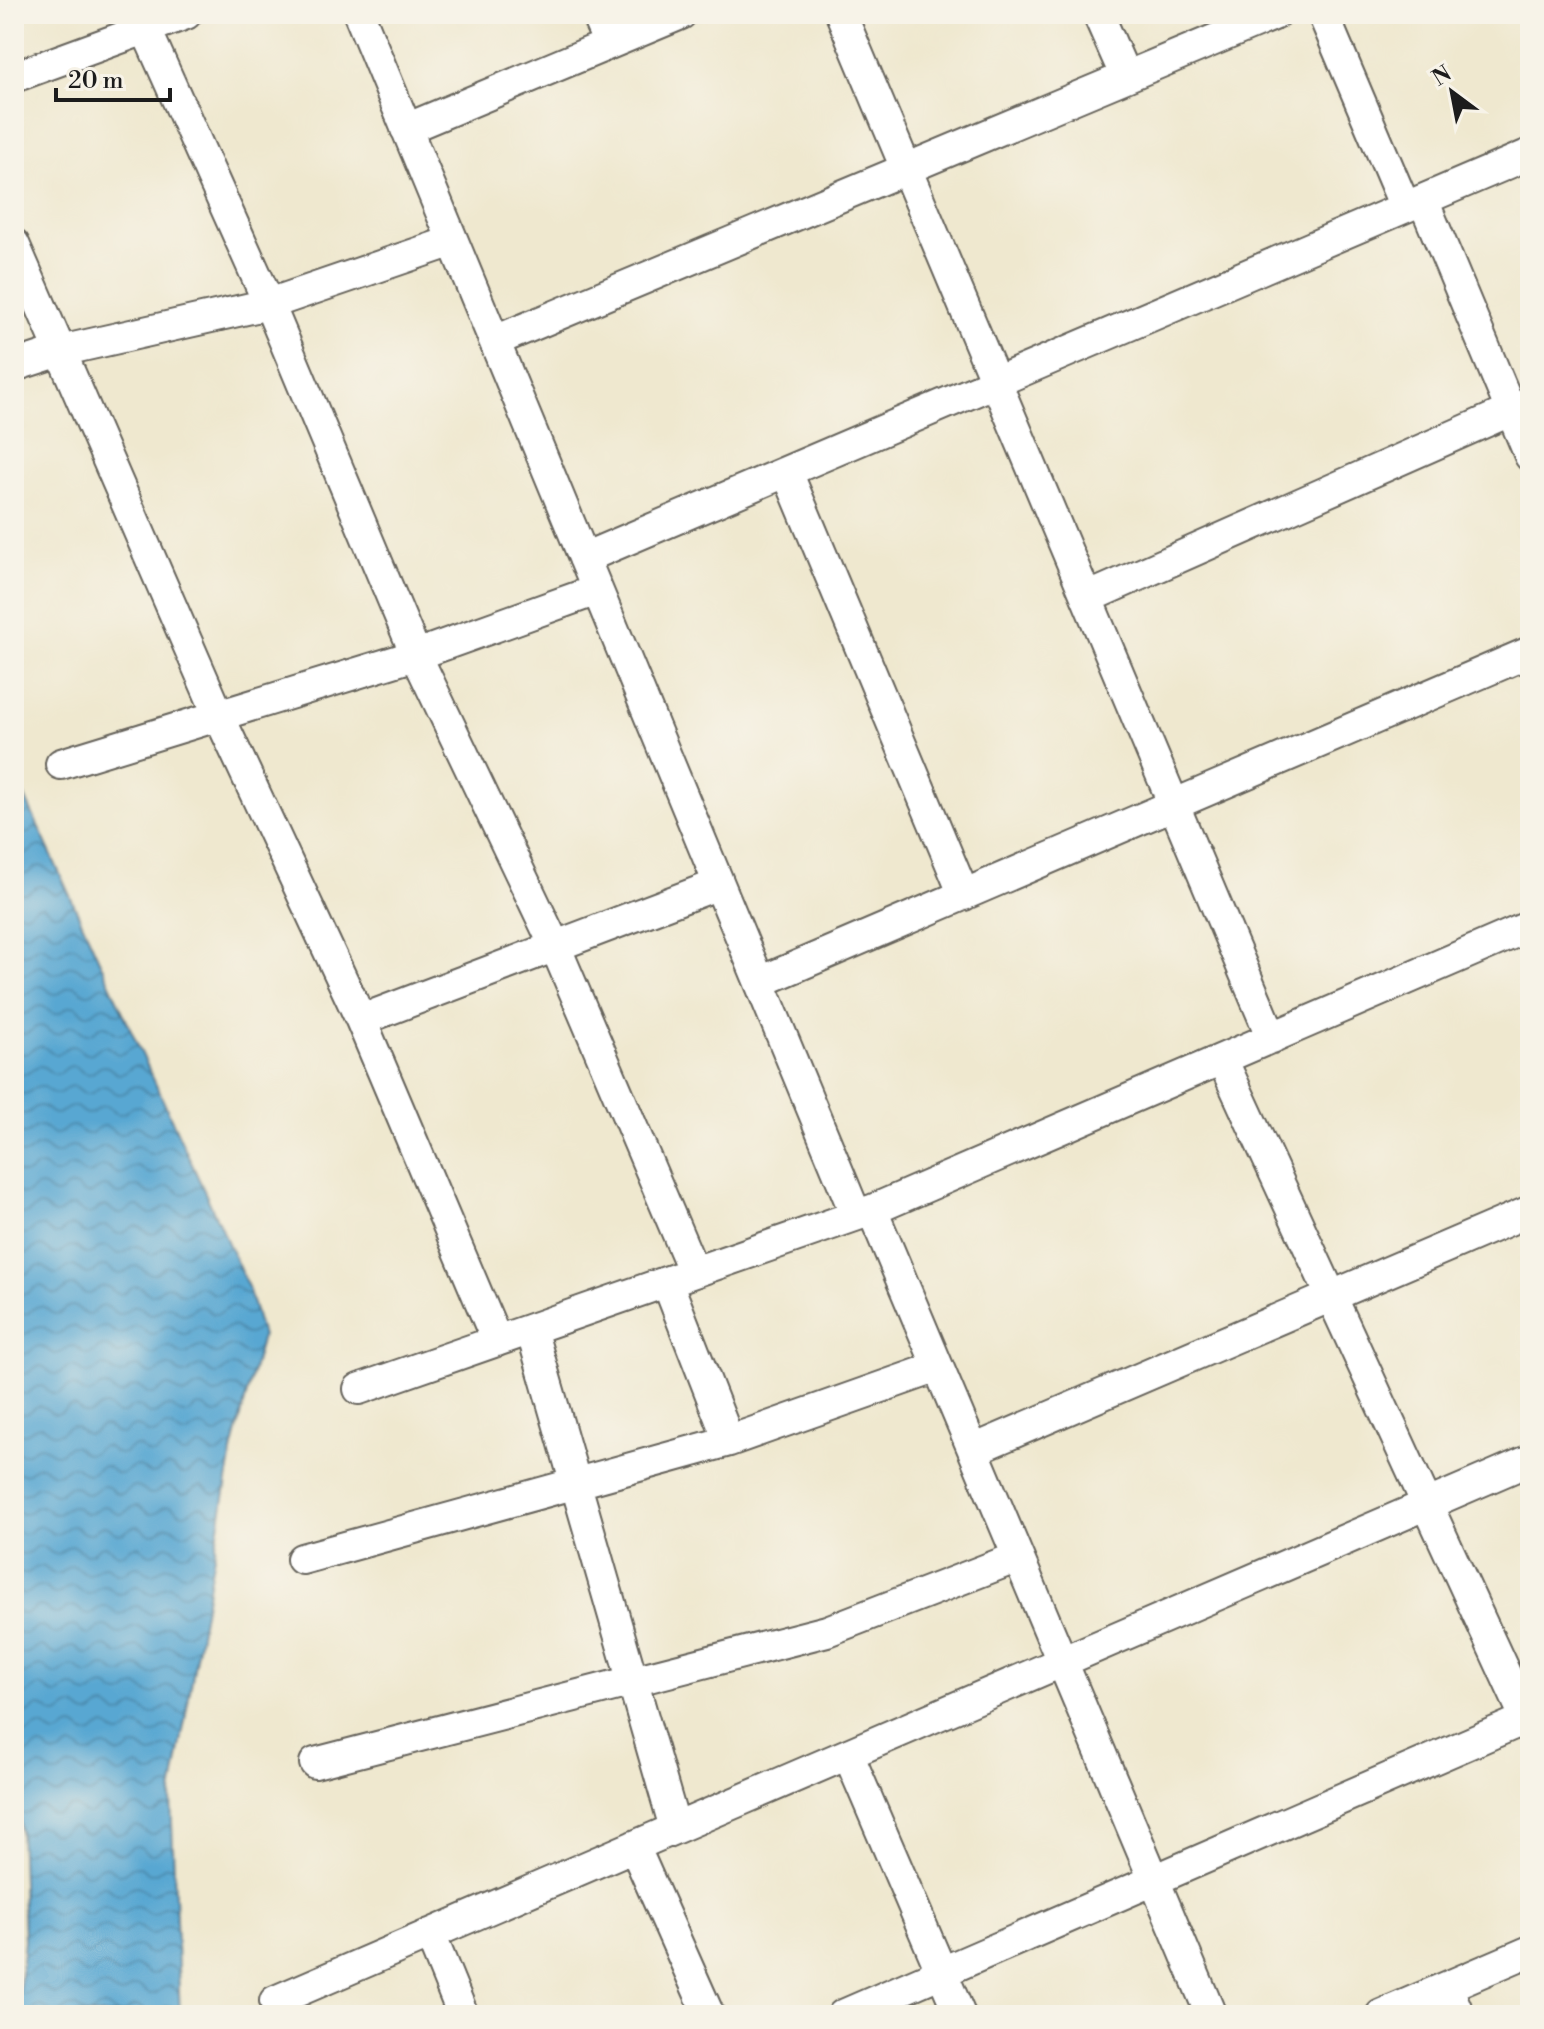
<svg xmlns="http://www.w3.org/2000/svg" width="1544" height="2029" font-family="'Libre Bodoni',serif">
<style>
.water{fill:url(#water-waves);stroke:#3a6277;stroke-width:2}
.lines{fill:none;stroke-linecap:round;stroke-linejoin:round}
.street-casing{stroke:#66635b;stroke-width:34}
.street{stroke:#fff;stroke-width:30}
</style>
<defs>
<pattern id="water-waves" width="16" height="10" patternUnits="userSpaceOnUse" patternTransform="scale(2)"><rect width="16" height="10" fill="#59a7d2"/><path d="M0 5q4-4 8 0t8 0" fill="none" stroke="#4987aa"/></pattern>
</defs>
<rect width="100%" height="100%" fill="#f7f3e8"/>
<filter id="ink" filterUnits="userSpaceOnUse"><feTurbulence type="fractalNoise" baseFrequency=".0125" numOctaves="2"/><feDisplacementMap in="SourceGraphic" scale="16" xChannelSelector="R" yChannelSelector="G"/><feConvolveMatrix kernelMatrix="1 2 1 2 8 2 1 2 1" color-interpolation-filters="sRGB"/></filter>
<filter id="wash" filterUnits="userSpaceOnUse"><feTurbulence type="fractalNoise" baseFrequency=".006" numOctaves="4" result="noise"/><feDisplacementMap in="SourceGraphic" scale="32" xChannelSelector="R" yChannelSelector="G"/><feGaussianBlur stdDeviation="1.8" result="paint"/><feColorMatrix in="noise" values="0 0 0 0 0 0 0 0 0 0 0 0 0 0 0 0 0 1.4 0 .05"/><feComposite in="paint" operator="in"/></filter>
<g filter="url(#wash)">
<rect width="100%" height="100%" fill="#efe8cf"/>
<!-- water -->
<path class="water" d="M14,773L248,1287L262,1336L233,1447L171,1799L180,2015H17L24,1940L14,1658Z"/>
</g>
<g filter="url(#ink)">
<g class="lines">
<defs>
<path id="street" d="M139,14L269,304L416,655L555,946L694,1272
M359,14L856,1215
M596,14L609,44
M841,14L1272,1038
M1098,14L1125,75
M1323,14L1405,207
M14,77L186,14
M406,129L681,14
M1423,200L1530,456
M14,244L219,716L361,1020L497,1341
M495,341L1276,14
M14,366L60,351L269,304L453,241
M787,472L964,895
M584,558L1530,154
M1087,598L1530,402
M61,764L416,655L597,590
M760,982L1530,652
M361,1020L719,884
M1222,1059L1526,1719
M872,1210L1211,2015
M667,1282L729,1441
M531,1329L675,1828
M359,1389L872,1210L1530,926
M973,1450L1530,1211
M302,1559L729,1441L938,1367
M848,1754L960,2015
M315,1763L827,1631L1018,1557
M634,1846L709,2015
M430,1934L463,2015
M1447,1987L1459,2015
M275,2001L1530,1460
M843,2015L1530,1717
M1381,2015L1530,1951"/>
</defs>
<!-- street casing -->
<use href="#street" class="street-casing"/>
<!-- street -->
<use href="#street" class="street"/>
</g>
</g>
<!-- margin -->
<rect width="1544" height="2029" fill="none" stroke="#f7f3e8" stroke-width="48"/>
<!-- north arrow -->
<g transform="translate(1452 92) rotate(328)" stroke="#f7f3e8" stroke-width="6" paint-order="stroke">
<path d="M0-6L14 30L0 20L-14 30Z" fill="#1c1c1c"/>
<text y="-12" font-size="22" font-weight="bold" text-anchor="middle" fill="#1c1c1c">N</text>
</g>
<!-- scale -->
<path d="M56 88v12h114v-12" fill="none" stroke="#1c1c1c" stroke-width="4"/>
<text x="68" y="88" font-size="24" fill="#1c1c1c" stroke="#f7f3e8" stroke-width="6" paint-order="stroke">20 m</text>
</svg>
